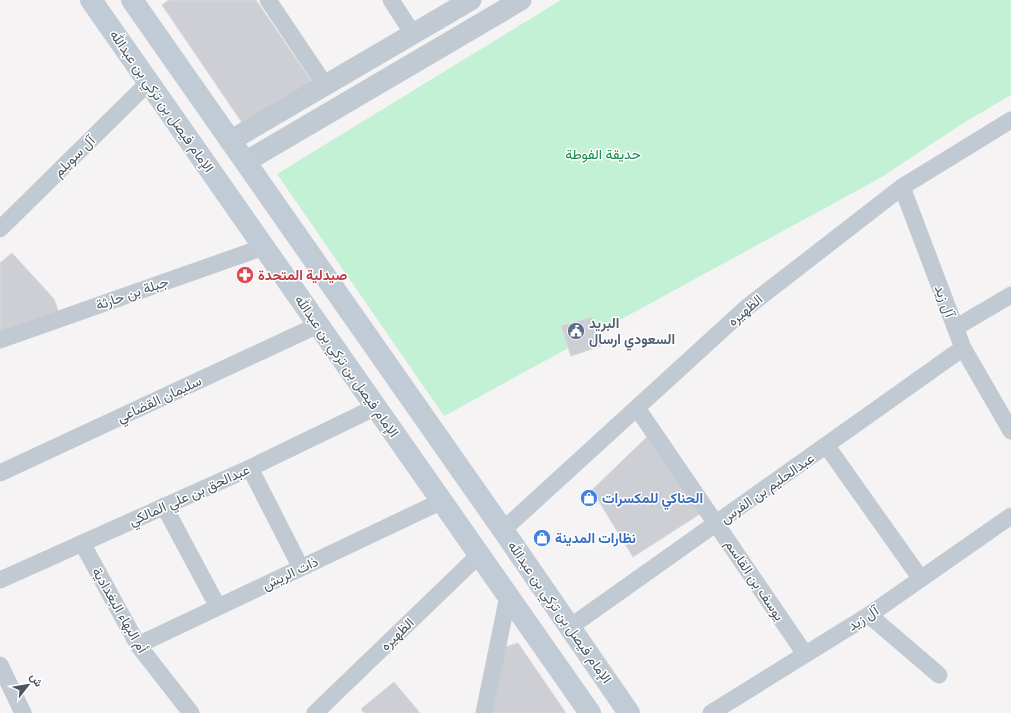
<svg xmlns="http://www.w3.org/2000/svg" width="1011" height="713" font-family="'Public Sans',Vazirmatn,sans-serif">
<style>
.green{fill:#c3f1d5}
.building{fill:#cdcfd5;stroke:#d7d9de}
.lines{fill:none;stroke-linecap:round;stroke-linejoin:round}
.minor{stroke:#c1cad2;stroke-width:17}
.tertiary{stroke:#c1cad2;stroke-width:21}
.secondary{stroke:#c1cbd6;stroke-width:22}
.labels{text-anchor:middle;stroke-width:3;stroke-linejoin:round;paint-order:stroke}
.street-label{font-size:14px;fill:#4a5661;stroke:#fff}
.park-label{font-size:14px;fill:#17864f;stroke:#fff}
.health-label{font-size:14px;font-weight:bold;fill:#be3a42;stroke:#fff;text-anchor:start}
.service-label{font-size:14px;font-weight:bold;fill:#4e5e75;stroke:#fff;text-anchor:start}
.shop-label{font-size:14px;font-weight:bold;fill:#366cbe;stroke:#fff;text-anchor:start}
</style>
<rect width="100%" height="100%" fill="#f5f3f3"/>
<!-- green -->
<path class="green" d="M561,0H1011V95L965,122L880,178L444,416L277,174Z"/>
<!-- building -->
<path class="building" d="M169,0H256L312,82L245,127L162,5Z
M12,253L54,299L59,313L0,337V263Z
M592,317L601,346L571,356L561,326Z
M650,434L703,512L633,557L592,490Z
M518,643L566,713H490L502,648Z
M394,682L420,713H364L361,709Z"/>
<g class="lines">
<!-- minor -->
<path class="minor" d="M268,0L325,85
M391,0L413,34
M902,187L963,348L1011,431
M0,229L149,82
M955,328L1011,295
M0,340L264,247
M637,408L805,654
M826,445L921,579
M250,468L301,568
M0,473L318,325
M164,506L218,607
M503,530L746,308L902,187L1011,120
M82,543L138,645L191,713
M0,580L250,468L376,407
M869,615L939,675
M570,627L963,348
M138,645L442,501
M0,665L23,713
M315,713L479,555
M484,713L508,596
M711,713L869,615L1011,516"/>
<!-- tertiary -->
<path class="tertiary" d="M230,141L471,0
M245,162L521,0"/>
<!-- secondary -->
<path class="secondary" d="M91,0L590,713
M132,0L503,530L629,713"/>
</g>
<!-- icons -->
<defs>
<symbol id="pharmacy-disc" viewBox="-11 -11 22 22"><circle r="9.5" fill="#e0444e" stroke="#fff"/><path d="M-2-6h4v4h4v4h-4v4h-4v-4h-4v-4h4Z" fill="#fff"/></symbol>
<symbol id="civic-disc" viewBox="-11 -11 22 22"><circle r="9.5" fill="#5c6f8a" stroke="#fff"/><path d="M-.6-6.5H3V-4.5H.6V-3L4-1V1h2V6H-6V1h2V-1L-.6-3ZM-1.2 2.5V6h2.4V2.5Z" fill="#fff"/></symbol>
<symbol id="shop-disc" viewBox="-11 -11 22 22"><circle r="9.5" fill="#3f7fe0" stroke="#fff"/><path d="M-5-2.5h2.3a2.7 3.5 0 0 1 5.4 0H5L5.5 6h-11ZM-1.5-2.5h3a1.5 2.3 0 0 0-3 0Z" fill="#fff"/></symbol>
</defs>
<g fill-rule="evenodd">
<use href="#pharmacy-disc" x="235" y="265" width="20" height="20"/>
<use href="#civic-disc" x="566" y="321" width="20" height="20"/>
<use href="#shop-disc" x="579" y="488" width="20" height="20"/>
<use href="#shop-disc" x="532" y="528" width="20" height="20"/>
</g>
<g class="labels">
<!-- street labels -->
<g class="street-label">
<text transform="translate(162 101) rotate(55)" y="5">الإمام فيصل بن تركي بن عبدالله</text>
<text transform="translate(74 156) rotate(-45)" y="5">آل سويلم</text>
<text transform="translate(132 293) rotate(-19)" y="5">جبلة بن حارثة</text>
<text transform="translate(945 301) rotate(69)" y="5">آل زيد</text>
<text transform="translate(745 310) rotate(-40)" y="5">الظهيره</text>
<text transform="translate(347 366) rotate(55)" y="5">الإمام فيصل بن تركي بن عبدالله</text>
<text transform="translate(159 399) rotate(-25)" y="5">سليمان القضاعي</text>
<text transform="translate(767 488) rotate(-35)" y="5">عبدالحليم بن الفرس</text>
<text transform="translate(189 495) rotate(-24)" y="5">عبدالحق بن علي المالكي</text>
<text transform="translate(290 573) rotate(-25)" y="5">ذات الريش</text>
<text transform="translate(755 580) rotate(56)" y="5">يوسف بن القاسم</text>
<text transform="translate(120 610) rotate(60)" y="5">أم البهاء البغدادية</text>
<text transform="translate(560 612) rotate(55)" y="5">الإمام فيصل بن تركي بن عبدالله</text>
<text transform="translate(863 618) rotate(-33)" y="5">آل زيد</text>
<text transform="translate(397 634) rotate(-44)" y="5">الظهيره</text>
</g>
<!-- park labels -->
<g class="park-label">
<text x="603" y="159">حديقة الفوطة</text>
</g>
<!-- health labels -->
<g class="health-label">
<text x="258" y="280">صيدلية المتحدة</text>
</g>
<!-- service labels -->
<g class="service-label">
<text x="589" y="328">البريد<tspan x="589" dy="16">السعودي ارسال</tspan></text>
</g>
<!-- shop labels -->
<g class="shop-label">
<text x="602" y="503">الحناكي للمكسرات</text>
<text x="555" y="543">نظارات المدينة</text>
</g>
</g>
<!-- north arrow -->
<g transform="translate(28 685) rotate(59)" stroke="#ffffff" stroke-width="3" paint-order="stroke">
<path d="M0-3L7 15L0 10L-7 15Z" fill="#4a5661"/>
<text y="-6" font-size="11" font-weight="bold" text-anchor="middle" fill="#4a5661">ش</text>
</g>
</svg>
